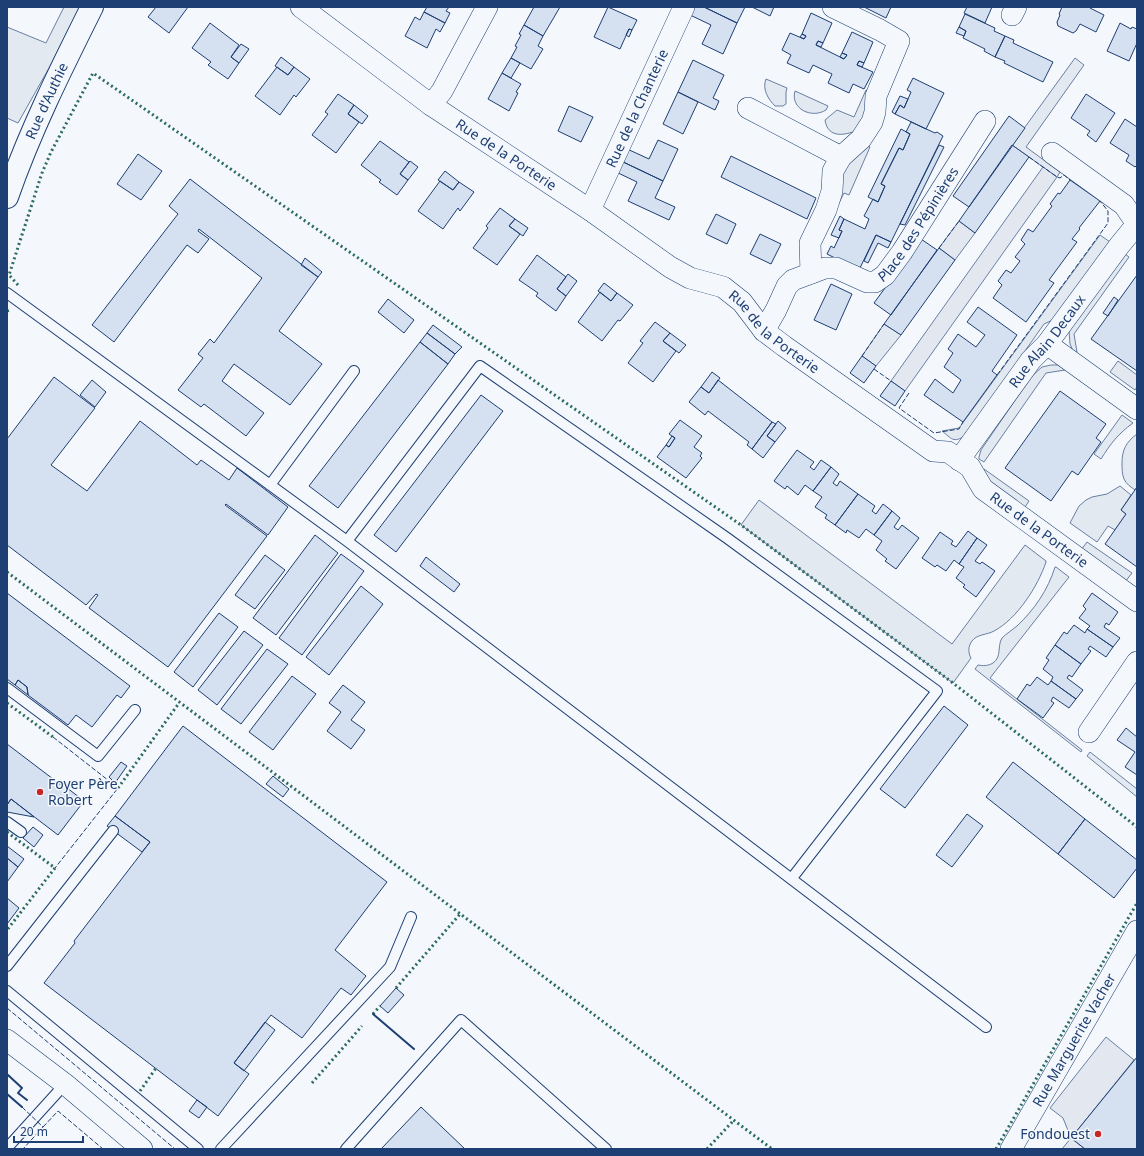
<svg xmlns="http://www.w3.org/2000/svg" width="1144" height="1156" font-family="'Noto Sans',sans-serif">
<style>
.green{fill:#e3e9f0;stroke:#687fa3}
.parking{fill:#e3e8f0;stroke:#687fa3}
.building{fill:#d5e0f0;stroke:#1d3f73}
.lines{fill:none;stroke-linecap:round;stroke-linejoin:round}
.lane-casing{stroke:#1d3f73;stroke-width:12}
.street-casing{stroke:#1d3f73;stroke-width:22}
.secondary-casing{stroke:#1d3f73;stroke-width:24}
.lane{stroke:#f4f7fb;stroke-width:10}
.street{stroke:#f4f7fb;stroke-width:21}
.secondary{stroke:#f4f7fb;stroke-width:22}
.hedge{stroke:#2c6c60;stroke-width:3;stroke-dasharray:2 3;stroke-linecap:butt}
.fence{stroke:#1d3f73;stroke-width:1;stroke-dasharray:5 2;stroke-linecap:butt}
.wall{stroke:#1d3f73;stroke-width:2}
.poi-dot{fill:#c62828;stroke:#f4f7fb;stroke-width:1.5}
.labels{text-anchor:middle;stroke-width:3;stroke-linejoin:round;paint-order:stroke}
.street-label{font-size:14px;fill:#1d3f73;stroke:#f4f7fb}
.poi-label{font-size:14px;fill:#1d3f73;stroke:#f4f7fb;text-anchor:start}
</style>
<rect width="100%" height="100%" fill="#f4f7fb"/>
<!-- green -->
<path class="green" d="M64,7H80L49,68L18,123L7,118V27L46,43Z
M1075,58L1084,65L1026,147L1060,172L1057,177L1012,145Z
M766,79L787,88L786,92V104L783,106H775C768,99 762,89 766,79Z
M866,90L869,91V104L860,129C847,135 828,140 825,120L837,110L854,117Z
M795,91L828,106L826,110C812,119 790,109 795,91Z
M865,144L870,147L849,195L844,193L838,205L837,175Z
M1100,235L1110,242L1057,318L1044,324L965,436C953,443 952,439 942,431L959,428Z
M1121,251L1129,257L1074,334L1077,352L1074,353L1070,344L1069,330Z
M884,324L901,335L876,366L862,356Z
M1051,365H1058L1065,370L1046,373L984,462L979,459V457L981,450L1031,377L1042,367Z
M1122,415L1133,423C1118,434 1111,443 1101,459L1094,454Z
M1137,434V487L1135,490C1131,487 1126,484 1124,479C1122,474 1122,469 1122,463C1122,450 1126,442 1137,434Z
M984,469L1029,501L1023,510L991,487L981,473Z
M1120,486L1131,495L1121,510L1126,514L1115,530L1108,526L1097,542L1070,523L1079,506L1086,500L1092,497L1107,494Z
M759,500L952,644L1025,545L1046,561V562C1038,586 1017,619 994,631C987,635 977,634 972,641C968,646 968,653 971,658L953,683L741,525Z
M1087,542L1132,573L1125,582L1081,550Z
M1055,567H1056L1069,577L990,678L1082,750L1081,752L975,669L978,665C983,666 988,666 993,663C1002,657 997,646 1002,638C1006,634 1012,630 1017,626C1034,610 1048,590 1055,567Z
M1090,752L1137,789V797L1087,756Z"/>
<!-- parking -->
<path class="parking" d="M1043,167L1057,177L905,391L891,381Z
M959,221L975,233L955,260L939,248Z
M1118,361L1137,375V387L1135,390L1110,372Z
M1106,1037L1134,1060L1071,1138L1085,1149H1062L1071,1138L1063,1118L1050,1108Z"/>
<!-- building -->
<path class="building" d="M156,7H188L169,33L148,17Z
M427,7H449L446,11L450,13L445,23L424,12Z
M534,7H560L543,36L524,25Z
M608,7L637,20L632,30L629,29L620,49L594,37Z
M691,7H704L737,23L723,54L702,44L711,25L688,14Z
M704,7H745L737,23Z
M752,7H774L770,16Z
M864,7H891L886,18Z
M967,7H992L985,23L964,13Z
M1062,7H1090V8L1104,15L1096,32L1080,24L1076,31L1073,33L1058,26L1057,22L1060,15L1059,14Z
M424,12L445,23L440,32L436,29L427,48L405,36L415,17L420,20Z
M811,13L832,23L823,43L818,41L816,45L844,59L847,55L842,53L852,32L873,42L864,63L859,61L857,65L873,72L864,89L853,84L849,93L828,83L832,74L813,65L809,73L787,63L791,55L782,50L790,33L804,39L806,36L802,34Z
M965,14L995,28L994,31L1005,36L995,57L984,51L985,49L963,38L966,31L959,27Z
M210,23L239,45L231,57L239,63L228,79L208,65L211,62L192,48Z
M1120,23L1131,29L1132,27L1137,29V43L1129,61L1107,51Z
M524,25L543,36L538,46L543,49L531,69L511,58L517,47L515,46L521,35L519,34Z
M959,27L966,31L964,36L956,33Z
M629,29L632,30L629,37L626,35Z
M802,34L806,36L804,39L800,37Z
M1005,36L1014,40L1013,43L1053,62L1043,82L1004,63L1005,61L995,57Z
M818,41L823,43L821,47L816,45Z
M241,44L249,49L239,63L231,57Z
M842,53L847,55L844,59L840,57Z
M281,57L294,67L288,75L275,66Z
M511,58L520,63L511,78L502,73Z
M693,60L724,75L713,98L719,101L715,110L678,92Z
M859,61L864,63L862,67L857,65Z
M277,67L288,75L294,67L310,79L296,97L294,95L280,115L255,96Z
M502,73L521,84L516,92L518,93L509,111L488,99Z
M913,78L944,93L926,129L895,114L900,105L904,108L908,99L911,92L907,90Z
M678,92L698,102L683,134L663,124Z
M338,94L354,105L348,114L359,122L336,153L312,135L328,114L325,112Z
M1086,94L1115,113L1096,142L1087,135L1090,131L1071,118Z
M900,96L908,99L904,108L900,105L895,114L892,112Z
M354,105L368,116L362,124L348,114Z
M569,106L593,117L581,142L558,131Z
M1009,116L1025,128L969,207L953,196Z
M1125,119L1137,127V165L1135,167L1126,161L1129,155L1110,143Z
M911,122L935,133L937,132L943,136L891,242L876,235L859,270L827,254L831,246L834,248L842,231L839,230L844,219L865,229L869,219L864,216L873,199L878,202L885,186L881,184L899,148L903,150L910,134L906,132Z
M901,129L910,134L903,150L899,148L881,184L885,186L878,202L868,197Z
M658,140L678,149L663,181L619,160L625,148L649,159Z
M380,141L409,162L400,174L408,180L397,195L379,182L381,180L361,165Z
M939,145L944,147L905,225L900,224Z
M1012,145L1029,157L975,233L959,221Z
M138,154L162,171L141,200L117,184Z
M731,156L816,198L807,219L721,177Z
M619,160L663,181L655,198L675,207L669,220L628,201L637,182L614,171Z
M410,161L418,167L408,180L400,174Z
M445,171L459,182L453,190L438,180Z
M190,179L318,277L279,331L322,364L290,405L234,364L222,381L264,413L246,436L204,404L201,407L178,390L203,358L198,354L210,339L214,343L262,278L199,229L198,231L209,239L198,253L187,245L114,342L92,325L178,214L169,206Z
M1070,180L1100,201L1079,228L1080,229L1072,239L1077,242L1049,280L1054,283L1026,322L993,298L1002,285L998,281L1006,270L1011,273L1020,261L1015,257L1025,244L1021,240L1028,229L1033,232L1052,206L1050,204L1058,193L1060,194Z
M440,181L453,190L459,182L474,192L460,211L458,208L443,229L418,211Z
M500,208L515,219L509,226L520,234L497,265L473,248L488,228L486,226Z
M716,214L736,224L727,244L706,234Z
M840,216L844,219L839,230L842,231L839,238L831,235Z
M515,219L528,228L523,236L509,226Z
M760,234L781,244L771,264L750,254Z
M876,235L891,242L888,248L878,243L868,263L864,261Z
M921,239L937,250L891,315L874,303Z
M939,248L955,260L901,335L884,324Z
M537,255L566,277L557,289L566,296L556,311L536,296L538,293L519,280Z
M305,258L322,272L318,277L301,265Z
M568,274L577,281L566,296L557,289Z
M1137,275V371L1091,339Z
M604,283L617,293L611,301L598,291Z
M831,284L852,294L836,330L814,320Z
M600,292L611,301L617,293L633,305L620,321L618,320L602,341L578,322Z
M1114,297L1118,300L1108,316L1103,313Z
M388,299L414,320L404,333L378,312Z
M978,307L1017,335L992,371L997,375L963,422L924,395L935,379L953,393L961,380L944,367L953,353L948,349L958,334L976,347L985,335L967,322Z
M655,322L670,333L663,341L676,351L653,382L628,363L643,343L640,341Z
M433,325L462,347L455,354L427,333Z
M427,333L455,354L448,364L420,342Z
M670,333L686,345L679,353L663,341Z
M420,342L448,364L338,508L309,486Z
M862,356L876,366L864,383L850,373Z
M712,372L720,378L709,393L701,387Z
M54,377L95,408L51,465L87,491L140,421L197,465L201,460L229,480L237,468L288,507L268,535L226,504L225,505L267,536L168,667L89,608L98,595L96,594L86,605L7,545V439Z
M92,380L106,392L95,407L80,395Z
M718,380L772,422L752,449L747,445L749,442L708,411L705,415L689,402L701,387L709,393Z
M891,381L905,391L895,406L880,396Z
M1060,391L1106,424L1096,438L1101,442L1078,475L1072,471L1051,501L1005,468Z
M481,395L503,411L396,552L374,535Z
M680,420L702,436L694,447L702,453L700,456L702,458L686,478L657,457L666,445L669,447L675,438L669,434Z
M778,421L786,428L775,442L767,436Z
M772,422L776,424L767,436L775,442L763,458L752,449Z
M672,436L675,438L669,447L666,445Z
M797,450L814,462L810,467L814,470L821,460L831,467L813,491L805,485L798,495L787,486L785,489L774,481Z
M831,467L839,474L833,483L837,486L840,481L858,494L835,525L825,518L827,515L815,507L822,497L813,491Z
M1137,487V567L1105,544L1126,514L1121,510Z
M858,494L875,506L872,511L876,514L883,504L892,511L874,535L866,529L859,538L847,530L846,533L835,525Z
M892,511L900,518L894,527L898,530L902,525L919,538L896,569L885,561L887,559L876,550L882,541L874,535Z
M968,531L977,538L959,564L954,560L946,571L937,565L935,567L922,558L940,532L953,541L951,544L956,547Z
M315,535L338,553L276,635L253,618Z
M977,538L987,545L975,561L980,564L982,562L995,571L976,597L963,587L965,585L956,578L964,567L959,564Z
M341,554L364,571L302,655L279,638Z
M265,555L285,570L255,609L235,595Z
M426,557L460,584L454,592L420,566Z
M361,586L383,604L329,675L306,657Z
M7,593L130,686L121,698L117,695L92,727L76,715L68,725L28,695L27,687L18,680L15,685L7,679Z
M1092,593L1118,612L1109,625L1106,623L1104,627L1120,638L1113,647L1087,629L1090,626L1079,618L1086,609L1083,606Z
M219,613L238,627L193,687L174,672Z
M1074,625L1085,633L1087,629L1113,647L1106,657L1090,646L1088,649L1091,651L1081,664L1055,645L1064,632L1067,634Z
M244,631L263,645L217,705L198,690Z
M1055,645L1081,664L1072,677L1069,675L1067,678L1083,690L1076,699L1051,681L1053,677L1043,669L1049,660L1046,658Z
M267,649L288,664L241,724L221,709Z
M292,676L316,694L273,750L249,732Z
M1037,677L1048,685L1051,681L1076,699L1069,708L1053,697L1051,701L1054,703L1043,718L1017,699L1027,684L1030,686Z
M18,680L27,687L28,695L15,685Z
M343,685L365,702L351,720L365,730L351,749L327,731L341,712L329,703Z
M944,706L968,725L905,808L880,789Z
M183,726L387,882L335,950L366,976L351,995L341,988L302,1038L271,1015L234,1063L249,1074L218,1116L44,983L75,943L74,941L150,842L115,816Z
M1126,728L1137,737V775L1125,767L1135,752L1117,740Z
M7,744L61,785L62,784L84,801L58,835L11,799L7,805Z
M121,762L127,766L115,783L109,777Z
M1013,762L1085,819L1058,854L986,797Z
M273,776L289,789L283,797L266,784Z
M11,799L29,813L34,817L7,812V805Z
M967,814L983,826L952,867L936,855Z
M115,816L150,842L142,852L107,826Z
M1085,819L1137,860V868L1114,898L1058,854Z
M33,827L43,835L34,847L23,838Z
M7,846L24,859L18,867L7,858Z
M7,858L18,867L7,882Z
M7,898L19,908L7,924Z
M396,988L404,995L388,1013L380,1006Z
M265,1022L275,1030L244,1071L234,1063Z
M1137,1057V1149H1085L1071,1138Z
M197,1100L207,1107L199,1118L189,1111Z
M421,1107L465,1149H381Z"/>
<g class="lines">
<defs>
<path id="lane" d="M7,293L347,541L986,1027
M270,485L354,371
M347,541L480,366L727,538L937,691L792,878
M7,688L98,756L135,710
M7,822L21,832
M7,966L113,831
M7,991L198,1149
M7,1148L65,1084
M221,1149L390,967L411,917
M346,1149L461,1020L606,1149"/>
<g id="street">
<path id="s1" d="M301,7L431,105L590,210L670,267L690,278L723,287L742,302L764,331L784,346L933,451L948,452L970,467L983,489L1137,601"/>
<path d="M1012,15L1016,7"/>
<path d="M431,105L442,91L487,7"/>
<path d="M748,108L841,157"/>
<path d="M1052,153L1124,205L1137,224"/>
<path id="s2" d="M590,210L684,7"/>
<path d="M811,273L810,243L826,210L832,191L833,171L841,157L861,139L872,122L875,112L876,96L899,41L880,30L833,7"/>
<path id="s3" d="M764,331L776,310L787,286L793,280L825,268H836L867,282H875L885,275L902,252L985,121"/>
<path d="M1047,344L1137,409"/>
<path id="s4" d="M959,460L1031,360L1047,344L1119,246L1137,224"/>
<path d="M1089,732L1137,662"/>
<path d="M7,1040L65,1084L142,1149"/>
<path id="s5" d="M1011,1149L1137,931"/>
</g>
<g id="secondary">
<path id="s6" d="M7,197C30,131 61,69 92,7"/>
</g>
</defs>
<!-- lane casing -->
<use href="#lane" class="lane-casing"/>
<!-- street casing -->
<use href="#street" class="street-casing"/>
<!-- secondary casing -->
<use href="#secondary" class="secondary-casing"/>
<!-- lane -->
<use href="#lane" class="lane"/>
<!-- street -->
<use href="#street" class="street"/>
<!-- secondary -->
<use href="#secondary" class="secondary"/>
<!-- hedge -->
<path class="hedge" d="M18,285L9,275L42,173L51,152L93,73L741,525L953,683L1137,827
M7,311L10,310
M7,572L772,1149
M7,703L53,737
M118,788L179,703
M7,832L55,868L7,930
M396,988L460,914
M373,1014L380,1006
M312,1083L362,1026
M140,1091L156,1068
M707,1149L734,1120
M996,1149L1137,903"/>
<!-- fence -->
<path class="fence" d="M1029,157L1057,177L1060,178L1064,175L1070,180
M939,248L959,221
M862,356L884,324
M874,369L891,381
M997,375L1108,223V211L1100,201
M909,393L899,408L934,433L959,429L963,422
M53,737L118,788L55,868
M7,1008L175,1149
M22,1107L43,1127L23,1149
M43,1127L58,1111L103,1149"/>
<!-- wall -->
<path class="wall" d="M373,1014L414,1049
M7,1077L8,1075L22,1088L18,1093L27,1100
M7,1094L22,1107"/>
</g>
<!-- markers -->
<g class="poi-dot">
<circle cx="40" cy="792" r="4"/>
<circle cx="1098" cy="1134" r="4"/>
</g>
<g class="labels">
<!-- street labels -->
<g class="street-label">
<text dy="5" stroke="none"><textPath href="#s6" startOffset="104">Rue d'Authie</textPath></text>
<text dy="5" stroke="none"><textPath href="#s2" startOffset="112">Rue de la Chanterie</textPath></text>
<text dy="5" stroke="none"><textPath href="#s1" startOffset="253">Rue de la Porterie</textPath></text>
<text dy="5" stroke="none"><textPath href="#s3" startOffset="219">Place des Pépinières</textPath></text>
<text dy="5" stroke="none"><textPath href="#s1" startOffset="577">Rue de la Porterie</textPath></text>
<text dy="5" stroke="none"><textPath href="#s4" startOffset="148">Rue Alain Decaux</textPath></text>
<text dy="5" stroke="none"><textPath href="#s1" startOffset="913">Rue de la Porterie</textPath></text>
<text dy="5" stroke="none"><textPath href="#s5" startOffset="126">Rue Marguerite Vacher</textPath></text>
</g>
<!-- poi labels -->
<g class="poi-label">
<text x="48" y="789">Foyer Père<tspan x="48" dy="16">Robert</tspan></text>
<text x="1090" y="1139" text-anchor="end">Fondouest</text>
</g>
</g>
<!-- border -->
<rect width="1144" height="1156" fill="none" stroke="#1d3f73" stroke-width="16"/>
<!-- scale -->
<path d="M14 1136v6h69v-6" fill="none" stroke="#1d3f73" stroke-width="2"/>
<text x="20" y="1136" font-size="12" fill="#1d3f73" stroke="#f4f7fb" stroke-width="3" paint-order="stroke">20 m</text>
</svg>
